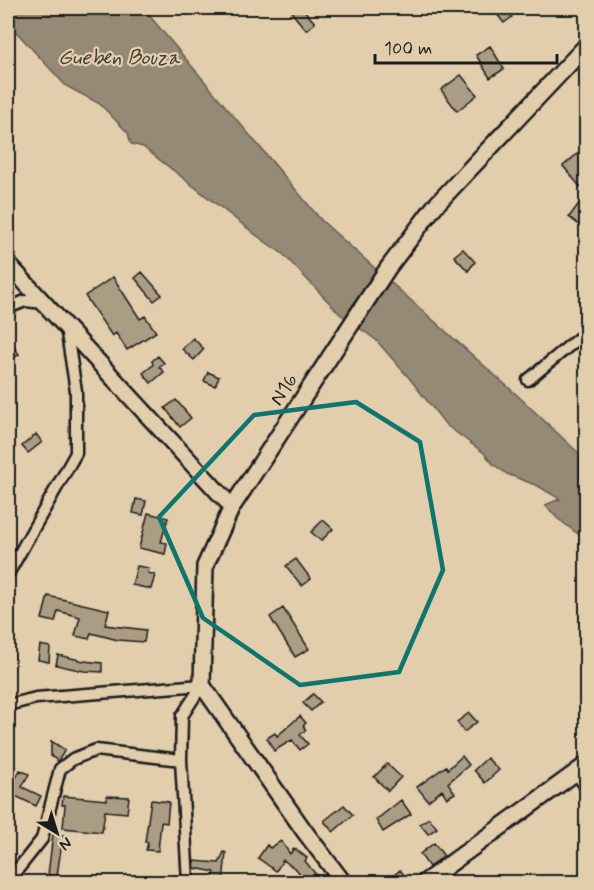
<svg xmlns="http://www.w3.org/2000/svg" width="594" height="890" font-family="Mynerve,sans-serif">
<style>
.water{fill:#968975;stroke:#655d51;stroke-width:1.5}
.building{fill:#ab9c84;stroke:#1c1c1c;stroke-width:1.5}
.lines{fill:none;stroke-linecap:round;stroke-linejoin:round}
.street-casing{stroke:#1c1c1c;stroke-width:15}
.secondary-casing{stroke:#1c1c1c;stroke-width:20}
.street{stroke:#e2cdac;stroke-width:10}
.secondary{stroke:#e2cdac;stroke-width:15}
.marked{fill:none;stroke:#0f766e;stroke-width:4.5;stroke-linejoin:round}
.labels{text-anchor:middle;stroke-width:4.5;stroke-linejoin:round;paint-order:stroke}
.street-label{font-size:20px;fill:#1c1c1c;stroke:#e2cdac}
.water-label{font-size:21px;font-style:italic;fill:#413d37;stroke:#e2cdac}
</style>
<rect width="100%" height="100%" fill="#e2cdac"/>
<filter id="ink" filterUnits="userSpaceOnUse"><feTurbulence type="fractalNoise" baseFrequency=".0167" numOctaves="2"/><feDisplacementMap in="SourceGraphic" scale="12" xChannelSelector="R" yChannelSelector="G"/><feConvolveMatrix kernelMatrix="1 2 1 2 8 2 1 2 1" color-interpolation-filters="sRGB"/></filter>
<g filter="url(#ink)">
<!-- water -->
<path class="water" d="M8,8H143L322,221L517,395L586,460V540L557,518L545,505L560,499L538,486L507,474L493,464L484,453L446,425L410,379L376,340L340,314L283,254L264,241L143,147L131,144L128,133L100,104L66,86L8,23Z"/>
<!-- building -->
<path class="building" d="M298,8H302L315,23L306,30L292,13Z
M492,8H504L512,17L504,23Z
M490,46L504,69L490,78L476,55Z
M461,75L477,95L457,111L441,90Z
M582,150L586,157V194L563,166Z
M586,194V222L582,227L569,217Z
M463,249L475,262L468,271L454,256Z
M142,272L162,295L154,301L135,278Z
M113,277L140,319L145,316L156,332L127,350L116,333L112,336L85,296Z
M193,338L204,349L194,360L182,349Z
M8,339L19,354L8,363Z
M158,356L164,363L159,367L164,372L151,383L143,373L153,365L152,361Z
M208,372L219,377L215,386L204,381Z
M176,400L191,418L180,427L165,408Z
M36,434L42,442L28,453L22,446Z
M136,499L146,501L143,515L133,513Z
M148,513L168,518L161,542L167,543L165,554L139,548Z
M323,520L333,529L321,541L311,532Z
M296,559L311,579L302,586L286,566Z
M137,566L149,568L148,573L155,575L151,589L132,585Z
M48,596L109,610L105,625L146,630L144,642L118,640L91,633L89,639L75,636L80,617L58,611L55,622L42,619Z
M283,608L309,649L295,657L270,617Z
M40,645L50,647L49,662L38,660Z
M58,655L84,661L102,663V672L84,671L56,665Z
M313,694L321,702L311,711L303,703Z
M469,713L477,722L464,732L457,722Z
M300,716L306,723L303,726L306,730L300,735L308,744L300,750L292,740L274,751L267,738L275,733L277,736Z
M51,741L65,750L58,761L51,756Z
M462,756L469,765L448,783L455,793L447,798L442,790L428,801L417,787L446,766L448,769Z
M487,758L499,770L485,783L474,770Z
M387,764L401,777L388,791L374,777Z
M20,770L29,774L22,787L41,796L36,806L9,793Z
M63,796L107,800V796L129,797L127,813L105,811L102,832L63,828L65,805H62Z
M151,800L169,802L167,823L161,822L158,851L146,850L148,842H145Z
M401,800L411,814L383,832L376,820Z
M344,805L353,815L333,832L324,821Z
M429,818L437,828L428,834L420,824Z
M53,834L63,835L57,876L48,875Z
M281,841L290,854L294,848L307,858L305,861L322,882H306L297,870L283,860L276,871L258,858L267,845L270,848Z
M434,843L444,856L429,867L420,854Z
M224,852L226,853L223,882H211L215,872L195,868L194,861L219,863Z
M400,870L410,882H386Z"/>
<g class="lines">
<defs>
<path id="street" d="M8,308L25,301L44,303
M528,380L586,332
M8,574L76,453V391L66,327
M8,705L36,698L202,685
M576,773L586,787
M8,877L14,874L42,839L60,769L73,759L96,750L181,760
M188,882L181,760L182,716L202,685"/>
<path id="secondary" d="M8,264L232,507L388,268L434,207L586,46
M232,507L205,566L202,685L305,832L343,882
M425,882L586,765"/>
</defs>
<!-- street casing -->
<use href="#street" class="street-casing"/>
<!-- secondary casing -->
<use href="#secondary" class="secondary-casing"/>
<!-- street -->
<use href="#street" class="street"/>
<!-- secondary -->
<use href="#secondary" class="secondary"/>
</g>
</g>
<!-- marked area -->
<path class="marked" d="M356,402L420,442L443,570L399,672L300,685L203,618L159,517L254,415Z"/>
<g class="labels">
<!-- street labels -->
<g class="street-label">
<text transform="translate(283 389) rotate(-57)" y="7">N16</text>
</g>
<!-- water labels -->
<g class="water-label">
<text x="119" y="64">Gueben Bouza</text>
</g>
</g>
<!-- margin -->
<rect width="594" height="890" fill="none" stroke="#e2cdac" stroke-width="30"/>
<rect x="15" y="15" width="564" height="860" fill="none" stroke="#1c1c1c" stroke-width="2" filter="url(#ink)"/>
<!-- north arrow -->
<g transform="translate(57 833) rotate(142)" stroke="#e2cdac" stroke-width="4.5" paint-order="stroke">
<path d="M0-4.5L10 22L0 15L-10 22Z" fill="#1c1c1c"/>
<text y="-9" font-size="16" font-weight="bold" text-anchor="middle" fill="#1c1c1c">N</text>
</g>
<!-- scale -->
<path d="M375 54v9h182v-9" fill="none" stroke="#1c1c1c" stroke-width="3"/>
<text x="384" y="54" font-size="18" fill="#1c1c1c" stroke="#e2cdac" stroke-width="4.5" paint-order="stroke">100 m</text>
</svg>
